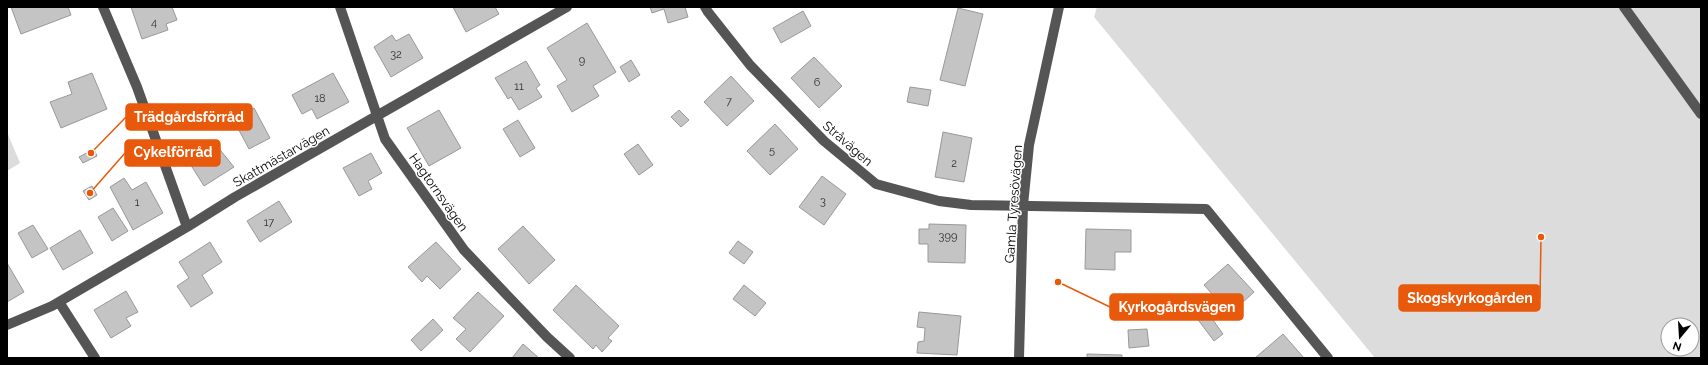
<svg xmlns="http://www.w3.org/2000/svg" width="1708" height="365" font-family="Raleway,sans-serif">
<style>
.green{fill:#dcdcdc;fill-rule:evenodd}
.building{fill:#c4c4c4;stroke:#999}
.lines{fill:none;stroke-linecap:round;stroke-linejoin:round}
.minor{stroke:#555;stroke-width:10}
.labels{text-anchor:middle;stroke-width:3;stroke-linejoin:round;paint-order:stroke}
.number-label{font-size:11px;fill:#313131}
.street-label{font-size:13px;fill:#000;stroke:#fff}
.leader{fill:none;stroke:#e8590c;stroke-width:1.5}
.callout-dot{fill:#e8590c;stroke:#fff;stroke-width:1.5}
.callout{fill:#e8590c;stroke:#e8590c;stroke-width:1.5}
.callout-label{font-size:14px;text-anchor:middle;font-weight:bold;fill:#fff}
</style>
<rect width="100%" height="100%" fill="#fff"/>
<!-- green -->
<path class="green" d="M1097,7H1701V358H1375L1094,17ZM1668,325H1692V349H1668Z
M7,132L20,163L7,171Z"/>
<!-- building -->
<path class="building" d="M11,7H68L71,15L21,34Z
M131,7H172L177,20L166,24L168,30L142,39Z
M453,7H495L499,14L466,32Z
M650,7H685L688,17L668,23L664,9L652,13Z
M958,8L983,14L965,86L940,80Z
M803,11L811,26L781,43L773,28Z
M587,23L616,72L593,86L599,96L572,112L557,86L567,80L547,48Z
M409,34L423,58L391,77L374,47L392,35L396,41Z
M814,57L842,86L819,108L791,78Z
M631,60L640,75L629,82L620,67Z
M526,61L540,85L536,88L542,97L519,110L511,97L508,99L495,78Z
M92,73L107,109L61,128L50,102L72,94L68,82Z
M333,73L349,102L317,119L312,109L302,114L292,95Z
M731,76L754,101L727,126L704,102Z
M910,87L931,90L928,106L907,102Z
M254,108L270,138L249,149L233,119Z
M439,110L461,148L429,166L407,128Z
M679,110L689,120L681,127L671,117Z
M518,120L535,148L520,157L503,129Z
M775,124L798,149L770,175L747,151Z
M943,132L972,138L964,182L935,177Z
M638,144L653,165L639,175L624,154Z
M217,146L234,167L204,186L189,162Z
M94,149L97,156L83,163L79,157Z
M371,153L382,173L368,181L372,189L359,196L343,168Z
M822,176L846,194L824,225L799,207Z
M124,178L132,190L146,182L163,213L133,230L110,187Z
M92,186L97,195L89,200L83,191Z
M279,201L292,222L260,242L247,221Z
M113,208L128,231L112,241L98,217Z
M929,224L966,225L965,263L928,262V244H919V229H929Z
M33,225L48,249L32,258L18,233Z
M523,226L555,260L529,284L498,249Z
M1086,229L1131,230V252H1115V270L1085,269Z
M80,230L93,253L63,270L50,248Z
M738,241L753,252L744,264L729,253Z
M210,242L222,262L202,275L213,293L191,307L177,286L189,278L179,262Z
M436,242L461,269L440,289L427,276L422,282L408,267Z
M7,263L24,292L7,302Z
M1228,264L1254,292L1230,314L1204,285Z
M576,285L619,326L608,338L612,341L602,352L596,345L593,349L553,310Z
M744,285L766,303L755,316L733,299Z
M126,291L138,312L126,318L131,326L111,338L94,310Z
M478,292L504,316L470,352L456,339L466,329L453,318Z
M1203,306L1223,334L1214,341L1193,313Z
M919,312L961,316L957,355L917,353L918,342L924,341L925,328L917,327Z
M433,319L443,330L421,351L411,340Z
M1147,329L1149,346L1129,348L1128,330Z
M1283,334L1304,358H1255Z
M523,344L539,358H512Z
M1087,354L1122,355V358H1087Z"/>
<g class="lines">
<!-- minor -->
<path class="minor" d="M103,7L137,87L187,227
M340,7L385,139L464,250L547,337L570,358
M705,7L708,12L750,65L824,141L876,184L939,201L971,205L1206,209L1328,358
M1624,7L1701,114
M59,302L95,358
M7,325L52,306L187,227L235,197L567,7
M1019,358L1023,205L1029,145L1059,7"/>
</g>
<g class="labels">
<!-- number labels -->
<g class="number-label">
<text x="154" y="26">4</text>
<text x="396" y="58">32</text>
<text x="582" y="64">9</text>
<text x="817" y="86">6</text>
<text x="519" y="90">11</text>
<text x="320" y="102">18</text>
<text x="729" y="105">7</text>
<text x="772" y="154">5</text>
<text x="954" y="167">2</text>
<text x="823" y="205">3</text>
<text x="137" y="206">1</text>
<text x="269" y="226">17</text>
<text x="948" y="240">399</text>
</g>
<!-- street labels -->
<g class="street-label">
<text transform="translate(848 143) rotate(41)" y="5">Stråvägen</text>
<text transform="translate(281 156) rotate(-30)" y="5">Skattmästarvägen</text>
<text transform="translate(439 192) rotate(55)" y="5">Hagtornsvägen</text>
<text transform="translate(1013 204) rotate(-86)" y="5">Gamla Tyresövägen</text>
</g>
</g>
<!-- callouts -->
<path class="leader" d="M91 153L126 117M90 193L125 153M1541 237L1540 298M1058 282L1110 307"/>
<g class="callout-dot">
<circle cx="91" cy="153" r="4"/>
<circle cx="90" cy="193" r="4"/>
<circle cx="1541" cy="237" r="4"/>
<circle cx="1058" cy="282" r="4"/>
</g>
<g class="callout">
<rect x="126" y="104" width="126" height="26" rx="4"/>
<rect x="125" y="140" width="95" height="26" rx="4"/>
<rect x="1399" y="285" width="141" height="26" rx="4"/>
<rect x="1110" y="294" width="133" height="26" rx="4"/>
</g>
<g class="callout-label">
<text x="189" y="122">Trädgårdsförråd</text>
<text x="173" y="157">Cykelförråd</text>
<text x="1470" y="303">Skogskyrkogården</text>
<text x="1177" y="312">Kyrkogårdsvägen</text>
</g>
<!-- border -->
<rect width="1708" height="365" fill="none" stroke="#000000" stroke-width="16"/>
<!-- north arrow -->
<g transform="translate(1680 337) rotate(198)"><circle r="19" fill="#ffffff" stroke="#999999"/>
<path d="M0-3L7 15L0 10L-7 15Z" fill="#000000"/>
<text y="-6" font-size="11" font-weight="bold" text-anchor="middle" fill="#000000">N</text>
</g>
</svg>
